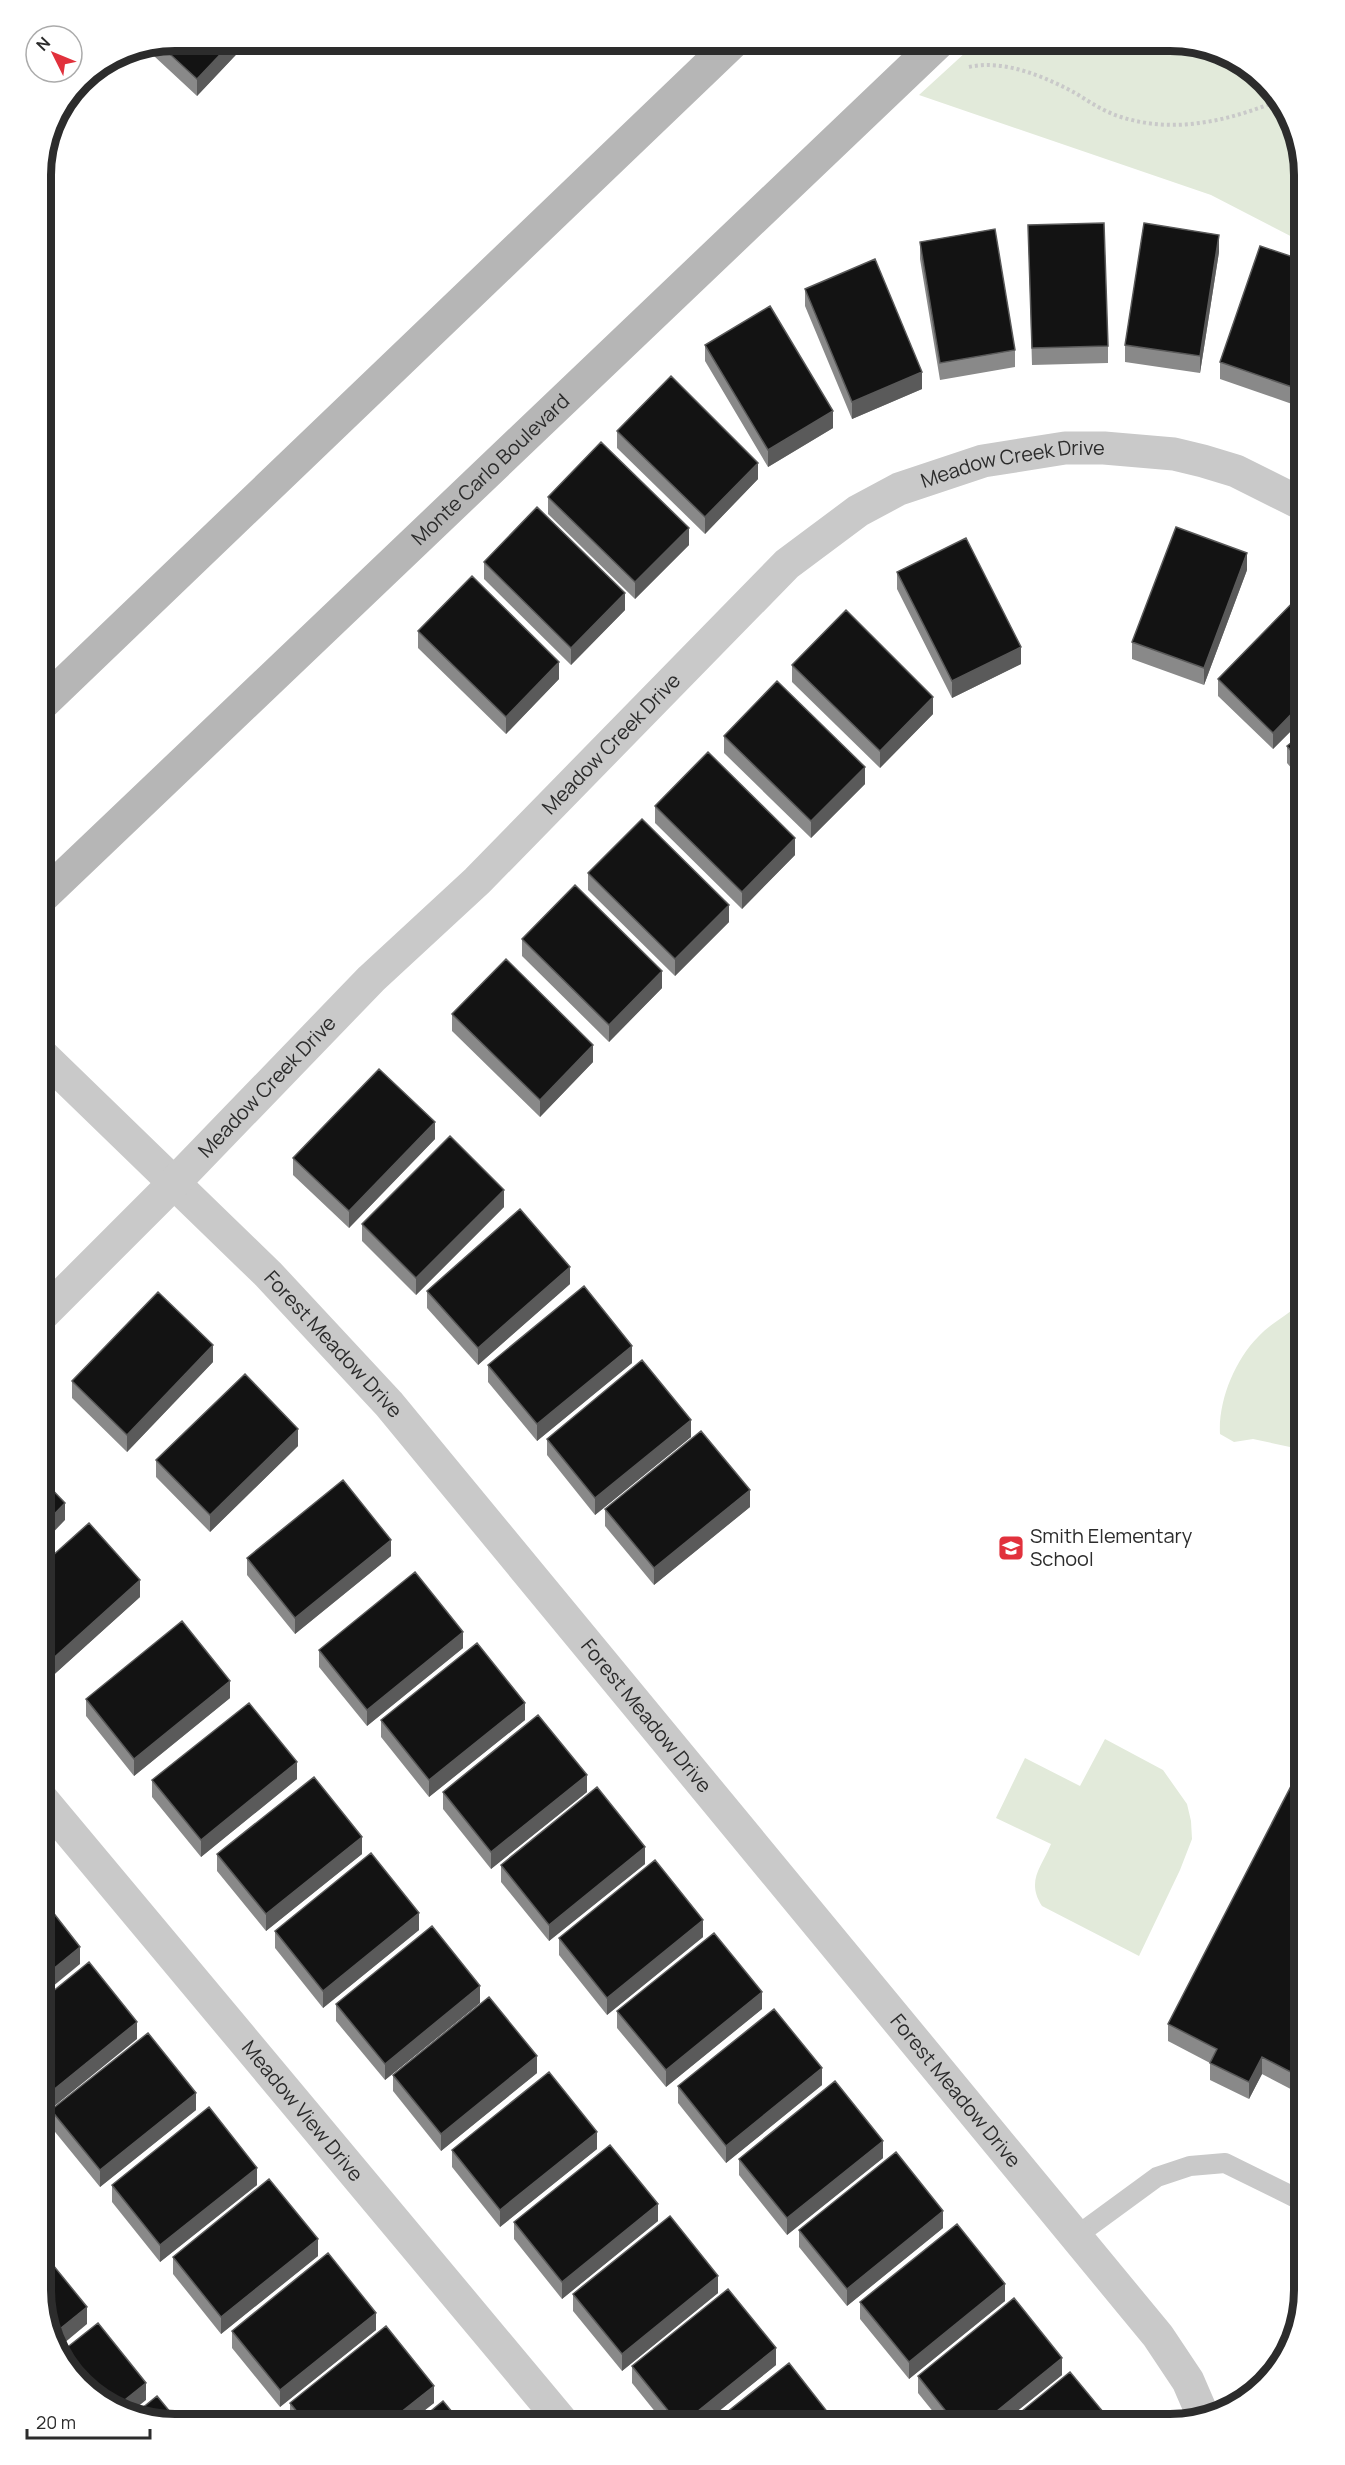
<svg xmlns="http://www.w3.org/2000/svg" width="1345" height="2465" font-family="Manrope,sans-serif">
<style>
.green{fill:#e2eada}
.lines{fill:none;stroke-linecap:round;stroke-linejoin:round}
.path{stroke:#c9c9c9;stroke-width:4;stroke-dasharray:3 3;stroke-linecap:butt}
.service{stroke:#c9c9c9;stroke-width:20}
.minor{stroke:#c9c9c9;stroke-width:33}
.secondary{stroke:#b6b6b6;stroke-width:33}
.wall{fill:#898989}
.shaded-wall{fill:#5a5a5a}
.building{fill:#131313;stroke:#5a5a5a;stroke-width:1.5}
.labels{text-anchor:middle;stroke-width:6;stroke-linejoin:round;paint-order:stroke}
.street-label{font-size:20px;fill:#2c2c2c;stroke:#fff}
.poi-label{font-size:20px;fill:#2c2c2c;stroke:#fff;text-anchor:start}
.rim{fill:none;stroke:#2c2c2c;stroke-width:8}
</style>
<rect width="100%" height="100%" fill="#fff"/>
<!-- green -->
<path class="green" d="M978,41H1179L1251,68L1294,123L1304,175V243L1211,195L919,95Z
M1291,1311L1304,1315V1450L1253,1439L1234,1442L1220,1434C1218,1401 1235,1360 1258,1337C1267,1327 1280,1319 1291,1311Z
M1105,1739L1163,1770L1187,1804L1191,1821L1192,1839L1180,1870L1139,1956L1042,1906C1026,1881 1041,1868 1051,1844L996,1818L1025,1758L1080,1786Z"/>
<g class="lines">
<!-- path -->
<path class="path" d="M969,67C1004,59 1046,77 1077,94C1091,103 1105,112 1121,117C1174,134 1228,121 1277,101"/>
<!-- service -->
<path class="service" d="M1075,2237L1157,2177L1190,2166L1225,2163L1304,2202"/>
<!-- minor -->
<g class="minor">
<path id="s1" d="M41,1054L268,1274L389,1404L1158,2336L1188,2381L1204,2418"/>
<path id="s2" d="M41,1316L174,1183L371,979L477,881L787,564L858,511L899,489L983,461L1065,448H1104L1174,454L1203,461L1236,471L1304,505"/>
<path id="s3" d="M41,1798L564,2424"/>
</g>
<!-- secondary -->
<g class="secondary">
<path d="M41,705L734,41"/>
<path id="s4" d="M41,898L940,41"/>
</g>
</g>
<!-- wall -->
<path class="wall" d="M175,40L249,41L197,96L154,56V45Z
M1028,225L1108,346V363L1032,365Z
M920,242L1015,350V367L940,380L920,259Z
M1219,252L1200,373L1125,362V345Z
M1305,261V366L1292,404L1220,379V362Z
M805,289L922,389L852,419L805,306Z
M705,345L833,428L768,467L705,361Z
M617,431L758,479L705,534L617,448Z
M548,497L689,545L635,599L548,514Z
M484,562L625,610L571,665L484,579Z
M1247,570L1204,685L1132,659V642Z
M897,572L1021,664L952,698L897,589Z
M1304,591L1305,717L1273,749L1218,696V679Z
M418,631L559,679L506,734L418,648Z
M792,665L933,714L880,768L792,682Z
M1305,732V784L1287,763V746Z
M724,736L865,784L811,838L724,753Z
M655,806L795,855L742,909L655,823Z
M588,873L729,922L675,976L588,890Z
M522,939L662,988L609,1042L522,956Z
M452,1014L593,1062L540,1117L452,1031Z
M435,1139L349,1228L293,1175V1158Z
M504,1207L416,1295L362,1241V1224Z
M570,1284L478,1365L427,1308V1291Z
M213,1362L127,1452L72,1398V1381Z
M632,1363L537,1441L488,1382V1365Z
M691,1437L595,1515L547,1455V1439Z
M298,1446L210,1532L156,1477V1460Z
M750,1507L654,1585L605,1526V1509Z
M391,1556L295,1634L247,1575V1558Z
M41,1566L140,1597L48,1680L41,1672Z
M463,1648L367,1726L319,1667V1650Z
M230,1698L134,1776L86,1716V1699Z
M381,1720H525L429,1797L381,1737Z
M1304,1761V2096L1262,2074L1249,2099L1210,2080V2063L1168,2041V2024Z
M297,1779L201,1857L152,1797V1780Z
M443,1792H587L491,1869L443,1809Z
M217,1854H362L266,1931L217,1871Z
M645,1864L549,1941L501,1882V1865Z
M419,1930L323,2008L275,1948V1931Z
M703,1937L607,2015L559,1955V1938Z
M480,2003L385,2080L336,2021V2004Z
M762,2009L666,2087L617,2028V2011Z
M537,2073L441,2151L393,2091V2075Z
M822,2085L726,2163L678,2103V2086Z
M51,2110H196L100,2187L51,2127Z
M597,2149L500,2227L452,2167V2150Z
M883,2158L787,2235L739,2175V2159Z
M112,2185H257L160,2262L112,2202Z
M658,2221L562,2299L514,2239V2222Z
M943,2228L847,2306L799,2247V2230Z
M318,2256L221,2334L173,2274V2257Z
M718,2293L622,2371L573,2311V2294Z
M1005,2301L909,2379L860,2319V2302Z
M376,2330L280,2407L232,2348V2331Z
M776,2365L703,2424H665L632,2383V2366Z
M1062,2375L1001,2424H943L918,2393V2376Z
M290,2403H434L407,2424H294L290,2420Z"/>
<!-- shaded-wall -->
<path class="shaded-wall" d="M233,41H249L197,96V79Z
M43,231V248L41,251V234Z
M1219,235V252L1200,373V356Z
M1305,349V366L1292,404V387Z
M922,372V389L852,419V402Z
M833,411V428L768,467V450Z
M758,463V479L705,534V517Z
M689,528V545L635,599V582Z
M1247,553V570L1204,685V668Z
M625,593V610L571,665V648Z
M1021,647V664L952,698V681Z
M559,662V679L506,734V717Z
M933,697V714L880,768V751Z
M1305,700V717L1273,749V733Z
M865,767V784L811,838V821Z
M795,838V855L742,909V892Z
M729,905V922L675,976V959Z
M662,971V988L609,1042V1025Z
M593,1045V1062L540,1117V1100Z
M435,1122V1139L349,1228V1211Z
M504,1190V1207L416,1295V1278Z
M570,1267V1284L478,1365V1348Z
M213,1345V1362L127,1452V1435Z
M632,1346V1363L537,1441V1424Z
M691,1420V1437L595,1515V1498Z
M298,1429V1446L210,1532V1515Z
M750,1490V1507L654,1585V1568Z
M65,1503V1520L41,1545V1528Z
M391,1540V1556L295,1634V1618Z
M140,1580V1597L48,1680V1663Z
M463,1632V1648L367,1726V1710Z
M230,1681V1698L134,1776V1759Z
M525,1703V1720L429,1797V1780Z
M297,1762V1779L201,1857V1840Z
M587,1775V1792L491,1869V1852Z
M362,1837V1854L266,1931V1914Z
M645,1847V1864L549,1941V1925Z
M419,1913V1930L323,2008V1991Z
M703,1920V1937L607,2015V1998Z
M80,1947V1964L41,1996V1979Z
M480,1986V2003L385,2080V2064Z
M762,1992V2009L666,2087V2070Z
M137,2022V2039L41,2117V2100Z
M537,2056V2073L441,2151V2134Z
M1262,2057V2074L1249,2099V2082Z
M822,2068V2085L726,2163V2146Z
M196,2093V2110L100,2187V2170Z
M597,2132V2149L500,2227V2210Z
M883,2141V2158L787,2235V2218Z
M257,2168V2185L160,2262V2245Z
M658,2204V2221L562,2299V2282Z
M943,2211V2228L847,2306V2289Z
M318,2239V2256L221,2334V2317Z
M718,2276V2293L622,2371V2354Z
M1005,2284V2301L909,2379V2362Z
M87,2307V2324L57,2349L51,2342L50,2337Z
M376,2313V2330L280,2407V2390Z
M776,2348V2365L703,2424H682Z
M1062,2358V2375L1001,2424H981Z
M146,2383V2400L131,2412L116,2407Z
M434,2386V2403L407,2424H386Z"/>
<!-- building -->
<path class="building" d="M175,40L233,41L197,79L159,44Z
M1104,223L1108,346L1032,348L1028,225Z
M1144,223L1219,235L1200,356L1125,345Z
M995,229L1015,350L940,363L920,242Z
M1260,246L1305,261V349L1292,387L1220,362Z
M875,259L922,372L852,402L805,289Z
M770,306L833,411L768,450L705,345Z
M671,376L758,463L705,517L617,431Z
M601,442L689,528L635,582L548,497Z
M537,507L625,593L571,648L484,562Z
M1176,527L1247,553L1204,668L1132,642Z
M966,538L1021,647L952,681L897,572Z
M472,576L559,662L506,717L418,631Z
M1304,591L1305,700L1273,733L1218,679Z
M846,610L933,697L880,751L792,665Z
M777,681L865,767L811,821L724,736Z
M1305,732V767L1287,746Z
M708,752L795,838L742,892L655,806Z
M642,819L729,905L675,959L588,873Z
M575,885L662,971L609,1025L522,939Z
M506,959L593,1045L540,1100L452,1014Z
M379,1069L435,1122L349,1211L293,1158Z
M450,1136L504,1190L416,1278L362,1224Z
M520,1209L570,1267L478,1348L427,1291Z
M584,1286L632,1346L537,1424L488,1365Z
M158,1292L213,1345L127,1435L72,1381Z
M642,1360L691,1420L595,1498L547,1439Z
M245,1374L298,1429L210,1515L156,1460Z
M701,1431L750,1490L654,1568L605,1509Z
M41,1478L65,1503L41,1528Z
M343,1480L391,1540L295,1618L247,1558Z
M89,1523L140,1580L48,1663L41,1655V1566Z
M415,1572L463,1632L367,1710L319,1650Z
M182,1621L230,1681L134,1759L86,1699Z
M477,1643L525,1703L429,1780L381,1720Z
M249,1703L297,1762L201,1840L152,1780Z
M538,1715L587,1775L491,1852L443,1792Z
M1304,1761V2079L1262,2057L1249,2082L1210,2063L1217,2049L1168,2024Z
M314,1777L362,1837L266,1914L217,1854Z
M597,1787L645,1847L549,1925L501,1865Z
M371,1853L419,1913L323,1991L275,1931Z
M655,1860L703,1920L607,1998L559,1938Z
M41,1897L80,1947L41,1979Z
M432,1926L480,1986L385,2064L336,2004Z
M714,1933L762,1992L666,2070L617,2011Z
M89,1962L137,2022L41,2100V2001Z
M489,1997L537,2056L441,2134L393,2075Z
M774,2009L822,2068L726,2146L678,2086Z
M148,2033L196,2093L100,2170L51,2110Z
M549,2072L597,2132L500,2210L452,2150Z
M835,2081L883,2141L787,2218L739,2159Z
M209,2107L257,2168L160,2245L112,2185Z
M610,2145L658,2204L562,2282L514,2222Z
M896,2152L943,2211L847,2289L799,2230Z
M269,2179L318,2239L221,2317L173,2257Z
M670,2216L718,2276L622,2354L573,2294Z
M957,2224L1005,2284L909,2362L860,2302Z
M40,2249L87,2307L50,2337L40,2290Z
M328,2253L376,2313L280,2390L232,2331Z
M728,2289L776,2348L682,2424H679L632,2366Z
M1014,2298L1062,2358L981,2424H956L918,2376Z
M98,2323L146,2383L116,2407L100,2402L60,2353Z
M386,2326L434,2386L386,2424H307L290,2403Z
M789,2363L836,2423L834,2424H712Z
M1070,2372L1113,2424H1006Z
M157,2396L180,2424H167L135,2414Z
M443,2401L462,2424H415Z"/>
<!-- icons -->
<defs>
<symbol id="school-square" viewBox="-11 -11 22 22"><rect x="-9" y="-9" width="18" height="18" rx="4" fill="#e1313c" stroke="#fff"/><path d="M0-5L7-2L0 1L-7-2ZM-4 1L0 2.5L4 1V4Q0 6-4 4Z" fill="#fff"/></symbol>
</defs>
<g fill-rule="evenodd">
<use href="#school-square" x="996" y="1533" width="30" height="30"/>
</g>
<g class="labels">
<!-- street labels -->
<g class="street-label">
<text dy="7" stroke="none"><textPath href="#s2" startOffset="1312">Meadow Creek Drive</textPath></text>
<text dy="7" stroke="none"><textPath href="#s4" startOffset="621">Monte Carlo Boulevard</textPath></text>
<text dy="7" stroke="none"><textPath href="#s2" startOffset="808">Meadow Creek Drive</textPath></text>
<text dy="7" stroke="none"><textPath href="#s2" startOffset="322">Meadow Creek Drive</textPath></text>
<text dy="7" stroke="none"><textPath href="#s1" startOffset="412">Forest Meadow Drive</textPath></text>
<text dy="7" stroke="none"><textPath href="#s1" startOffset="898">Forest Meadow Drive</textPath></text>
<text dy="7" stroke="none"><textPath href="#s1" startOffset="1384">Forest Meadow Drive</textPath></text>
<text dy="7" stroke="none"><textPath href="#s3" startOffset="408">Meadow View Drive</textPath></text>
</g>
<!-- poi labels -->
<g class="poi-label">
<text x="1030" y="1543">Smith Elementary<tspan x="1030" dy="23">School</tspan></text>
</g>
</g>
<!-- crop -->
<path d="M0 0H1345V2465H0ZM175 51H1170A124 124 0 0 1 1294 175V2290A124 124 0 0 1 1170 2414H175A124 124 0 0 1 51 2290V175A124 124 0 0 1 175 51Z" fill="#fff" fill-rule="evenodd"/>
<path class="rim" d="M175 51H1170A124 124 0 0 1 1294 175V2290A124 124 0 0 1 1170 2414H175A124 124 0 0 1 51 2290V175A124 124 0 0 1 175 51Z"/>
<!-- north arrow -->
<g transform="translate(54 54) rotate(313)"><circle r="28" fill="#ffffff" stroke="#ababab" stroke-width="1.5"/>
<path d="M0-4.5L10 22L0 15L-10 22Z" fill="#e1313c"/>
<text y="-9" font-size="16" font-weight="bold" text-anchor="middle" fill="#2c2c2c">N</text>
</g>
<!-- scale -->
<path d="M27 2429v9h123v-9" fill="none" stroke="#2c2c2c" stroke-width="3"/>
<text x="36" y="2429" font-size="18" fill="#2c2c2c" stroke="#ffffff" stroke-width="4.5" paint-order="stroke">20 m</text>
</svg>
